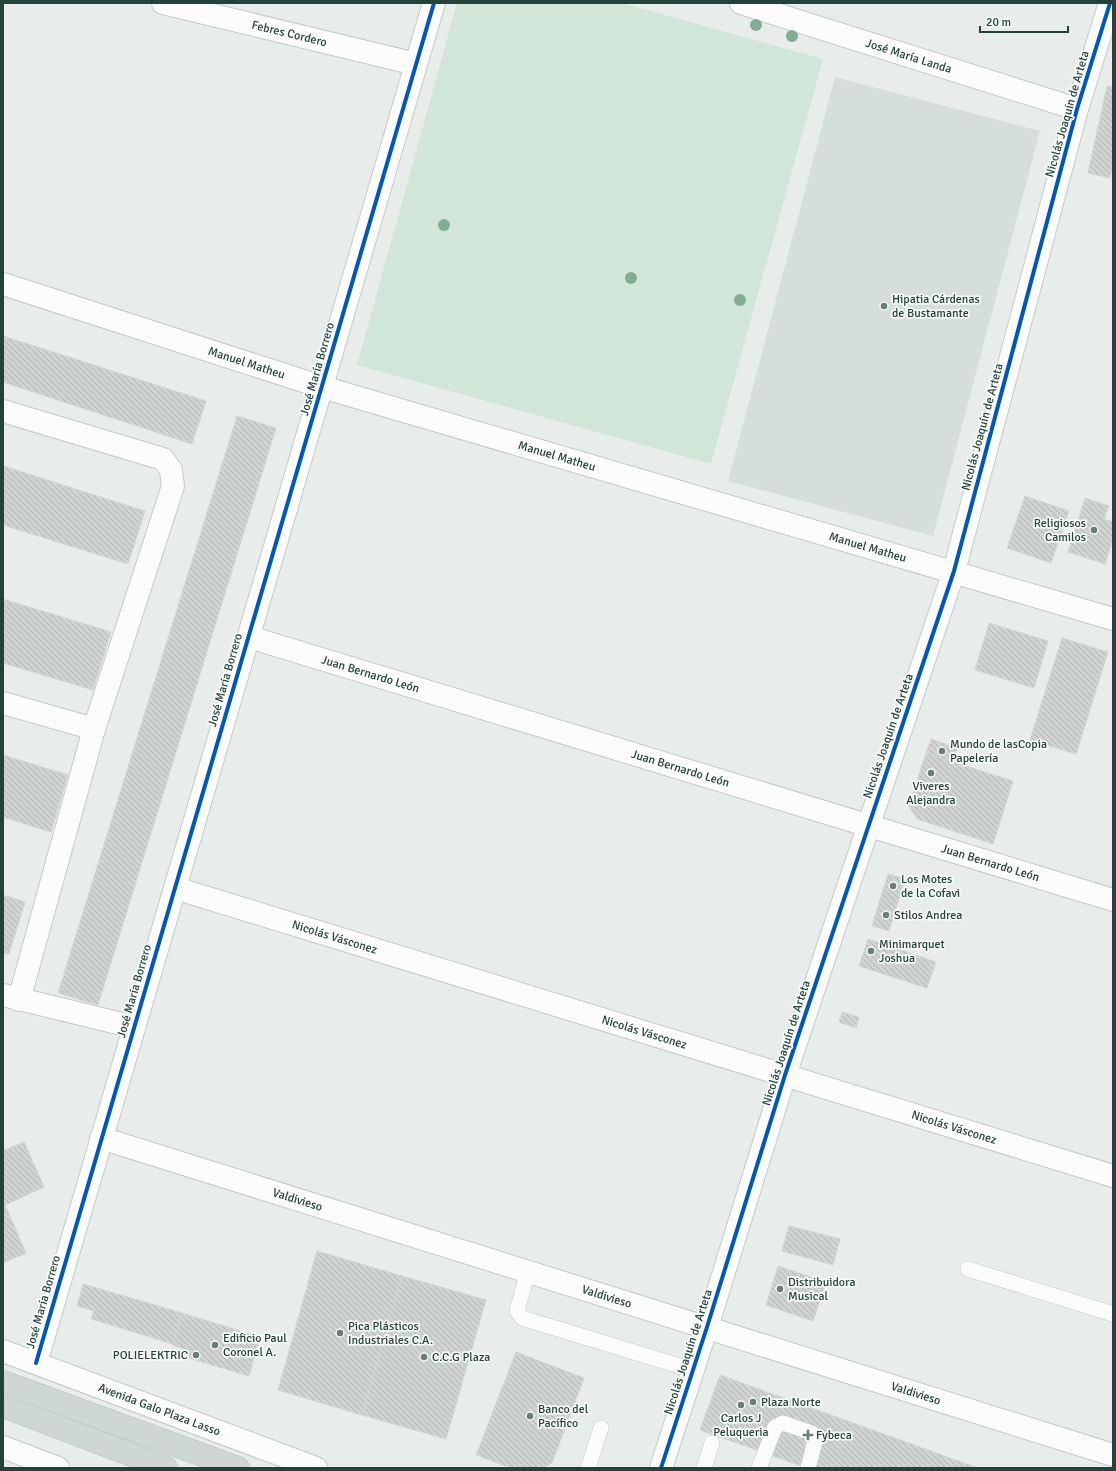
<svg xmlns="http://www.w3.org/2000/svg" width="1116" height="1471" font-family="Signika,sans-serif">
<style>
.built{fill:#d6dedb}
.park{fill:#d1e6d8}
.building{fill:url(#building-back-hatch);stroke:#d1d6d4}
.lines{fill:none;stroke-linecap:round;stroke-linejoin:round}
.service-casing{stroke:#c5cac8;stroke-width:16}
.minor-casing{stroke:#c5cac8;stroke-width:24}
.secondary-casing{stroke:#c3cbc8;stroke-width:24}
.primary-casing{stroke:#c3ccc9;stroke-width:24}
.service{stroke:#fcfcfc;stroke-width:15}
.minor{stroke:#fcfcfc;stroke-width:22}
.secondary{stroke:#fcfcfc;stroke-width:22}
.primary{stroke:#cfd7d5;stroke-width:22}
.cycleway-casing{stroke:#f7fbf9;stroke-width:6}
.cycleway{stroke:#0057b8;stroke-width:4}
.tree{fill:#81ae93}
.poi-dot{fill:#697e78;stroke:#f7fbf9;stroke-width:1.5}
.labels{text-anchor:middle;stroke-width:3.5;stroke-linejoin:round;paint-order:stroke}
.street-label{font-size:12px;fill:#24423a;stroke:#f7fbf9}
.poi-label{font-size:12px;fill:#24423a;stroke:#f7fbf9;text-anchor:start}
</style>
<defs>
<pattern id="building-back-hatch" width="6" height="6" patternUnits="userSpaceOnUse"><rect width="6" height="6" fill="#cfd4d2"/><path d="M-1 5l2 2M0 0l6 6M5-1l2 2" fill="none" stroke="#b2b7b5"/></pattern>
</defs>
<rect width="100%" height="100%" fill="#e8edeb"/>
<!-- built -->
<path class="built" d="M835,77L1040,131L933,536L728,481Z"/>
<!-- park -->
<path class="park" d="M457,3H622L823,59L711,464L357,365Z"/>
<!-- building -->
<path class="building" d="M1107,86L1113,87V164L1110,178L1088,173Z
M3,336L206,401L192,444L3,382Z
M237,416L276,428L98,1005L58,993Z
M3,466L145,511L128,564L3,525Z
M1025,496L1069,511L1051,563L1007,548Z
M1085,498L1109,506L1104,519L1113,522V539L1105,564L1068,552Z
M3,599L111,632L93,690L3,663Z
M989,623L1048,641L1034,688L975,670Z
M1062,638L1108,652L1076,754L1030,740Z
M931,739L957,748L953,762L926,753Z
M926,753L1013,781L993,844L917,819L909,806Z
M3,755L68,775L51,832L3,817Z
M888,874L905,879L889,931L872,926Z
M3,895L25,902L9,954L3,953Z
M868,939L936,962L927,988L859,966Z
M842,1012L859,1017L856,1028L839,1022Z
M24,1142L44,1187L5,1205L26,1253L3,1263V1151Z
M789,1226L840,1239L833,1265L782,1251Z
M317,1251L402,1276L362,1415L278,1390Z
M778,1266L826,1282L813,1321L766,1305Z
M402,1276L486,1300L446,1439L362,1415Z
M83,1284L182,1313L173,1344L91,1319L94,1311L77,1306Z
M182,1313L260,1337L249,1376L182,1356L184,1349L173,1345Z
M516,1352L584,1378L552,1463L542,1468H511L476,1455Z
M720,1375L978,1468H807L700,1430Z"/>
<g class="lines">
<defs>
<path id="service" d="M968,1269L1113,1314
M528,1271L517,1311L522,1318L693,1370
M588,1468L601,1428
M704,1468L712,1443
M759,1468L775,1427L783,1423L812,1433L815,1441L808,1468"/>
<g id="minor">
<path id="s1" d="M163,3L416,64"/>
<path id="s2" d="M741,3L1077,109"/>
<path id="s3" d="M3,284L322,387L1113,619"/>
<path d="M3,411L163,459L171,470L173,486L94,729L19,1000"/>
<path id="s4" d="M249,637L1113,900"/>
<path d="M3,703L94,729"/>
<path id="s5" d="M175,888L1113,1176"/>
<path d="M3,995L134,1027"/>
<path id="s6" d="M101,1138L1113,1455"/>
<path d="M36,1363L434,3"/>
<path d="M661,1468L707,1327L785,1075L954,571L1077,109L1110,3"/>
</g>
<g id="secondary">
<path id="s7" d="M3,1351L316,1468"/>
<path d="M3,1447L58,1468"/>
</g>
<path id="primary" d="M3,1382L238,1468
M3,1406L166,1468"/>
</defs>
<!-- service casing -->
<use href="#service" class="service-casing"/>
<!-- minor casing -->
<use href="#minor" class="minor-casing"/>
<!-- secondary casing -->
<use href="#secondary" class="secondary-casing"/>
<!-- primary casing -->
<use href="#primary" class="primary-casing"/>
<!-- service -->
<use href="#service" class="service"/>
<!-- minor -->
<use href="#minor" class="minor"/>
<!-- secondary -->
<use href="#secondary" class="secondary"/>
<!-- primary -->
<use href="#primary" class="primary"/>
<defs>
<path id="cycleway" d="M36,1363L434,3
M661,1468L707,1327L785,1075L954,571L1077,109L1110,3"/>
</defs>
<!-- cycleway casing -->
<use href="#cycleway" class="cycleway-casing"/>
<!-- cycleway -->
<use href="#cycleway" class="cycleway"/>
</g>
<!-- trees -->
<g class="tree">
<circle cx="756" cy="25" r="6"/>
<circle cx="792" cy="36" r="6"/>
<circle cx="444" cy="225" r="6"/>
<circle cx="631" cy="278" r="6"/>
<circle cx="740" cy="300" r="6"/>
</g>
<!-- markers -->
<g class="poi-dot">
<circle cx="884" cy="306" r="4"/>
<circle cx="1094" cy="530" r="4"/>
<circle cx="942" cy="751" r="4"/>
<circle cx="931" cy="773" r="4"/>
<circle cx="893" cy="886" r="4"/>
<circle cx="886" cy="915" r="4"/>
<circle cx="871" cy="951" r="4"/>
<circle cx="780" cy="1289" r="4"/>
<circle cx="340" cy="1333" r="4"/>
<circle cx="215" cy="1345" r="4"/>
<circle cx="196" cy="1355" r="4"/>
<circle cx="424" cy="1357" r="4"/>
<circle cx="753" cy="1402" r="4"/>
<circle cx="741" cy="1405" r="4"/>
<circle cx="530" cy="1416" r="4"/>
<path d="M806 1429h4v4h4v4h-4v4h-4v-4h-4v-4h4z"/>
</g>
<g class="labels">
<!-- street labels -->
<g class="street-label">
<text dy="4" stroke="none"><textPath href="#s1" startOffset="130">Febres Cordero</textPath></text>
<text dy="4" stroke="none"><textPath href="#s2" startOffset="176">José María Landa</textPath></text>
<text transform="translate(1067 114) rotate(-74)" y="4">Nicolás Joaquín de Arteta</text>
<text dy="4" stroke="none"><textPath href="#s3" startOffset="256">Manuel Matheu</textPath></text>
<text transform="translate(317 369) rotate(-74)" y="4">José María Borrero</text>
<text transform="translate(982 427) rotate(-75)" y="4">Nicolás Joaquín de Arteta</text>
<text dy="4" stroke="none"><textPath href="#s3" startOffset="580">Manuel Matheu</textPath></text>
<text dy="4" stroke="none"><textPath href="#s3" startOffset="904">Manuel Matheu</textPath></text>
<text dy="4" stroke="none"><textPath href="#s4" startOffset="127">Juan Bernardo León</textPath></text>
<text transform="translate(225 680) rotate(-74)" y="4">José María Borrero</text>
<text transform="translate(888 736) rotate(-71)" y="4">Nicolás Joaquín de Arteta</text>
<text dy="4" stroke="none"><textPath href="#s4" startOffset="451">Juan Bernardo León</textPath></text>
<text dy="4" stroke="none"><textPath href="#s4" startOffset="775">Juan Bernardo León</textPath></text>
<text dy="4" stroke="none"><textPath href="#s5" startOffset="167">Nicolás Vásconez</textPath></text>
<text transform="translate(134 991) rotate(-74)" y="4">José María Borrero</text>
<text dy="4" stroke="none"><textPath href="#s5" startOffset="491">Nicolás Vásconez</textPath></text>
<text transform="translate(786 1043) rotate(-72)" y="4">Nicolás Joaquín de Arteta</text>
<text dy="4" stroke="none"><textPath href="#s5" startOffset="815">Nicolás Vásconez</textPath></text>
<text dy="4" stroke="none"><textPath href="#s6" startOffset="206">Valdivieso</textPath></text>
<text dy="4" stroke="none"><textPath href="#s6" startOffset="530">Valdivieso</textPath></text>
<text transform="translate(43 1302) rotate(-74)" y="4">José María Borrero</text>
<text transform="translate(688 1352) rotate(-72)" y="4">Nicolás Joaquín de Arteta</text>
<text dy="4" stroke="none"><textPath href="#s6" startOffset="854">Valdivieso</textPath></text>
<text dy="4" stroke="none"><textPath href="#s7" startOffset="167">Avenida Galo Plaza Lasso</textPath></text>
</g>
<!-- poi labels -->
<g class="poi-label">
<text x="892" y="303">Hipatia Cárdenas<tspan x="892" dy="14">de Bustamante</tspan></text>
<text x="1086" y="527" text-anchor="end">Religiosos<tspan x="1086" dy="14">Camilos</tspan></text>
<text x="950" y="748">Mundo de lasCopia<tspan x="950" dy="14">Papelería</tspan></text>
<text x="931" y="790" text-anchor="middle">Viveres<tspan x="931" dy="14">Alejandra</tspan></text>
<text x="901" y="883">Los Motes<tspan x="901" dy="14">de la Cofavi</tspan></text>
<text x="894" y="919">Stilos Andrea</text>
<text x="879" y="948">Minimarquet<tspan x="879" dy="14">Joshua</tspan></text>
<text x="788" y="1286">Distribuidora<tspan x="788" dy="14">Musical</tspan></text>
<text x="348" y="1330">Pica Plásticos<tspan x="348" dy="14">Industriales C.A.</tspan></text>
<text x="223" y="1342">Edificio Paul<tspan x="223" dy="14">Coronel A.</tspan></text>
<text x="188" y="1359" text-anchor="end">POLIELEKTRIC</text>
<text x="432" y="1361">C.C.G Plaza</text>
<text x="761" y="1406">Plaza Norte</text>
<text x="538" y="1413">Banco del<tspan x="538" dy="14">Pacífico</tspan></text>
<text x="741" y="1422" text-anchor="middle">Carlos J<tspan x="741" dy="14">Peluqueria</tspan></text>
<text x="816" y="1439">Fybeca</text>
</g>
</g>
<!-- border -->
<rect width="1116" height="1471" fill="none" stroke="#24423a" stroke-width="8"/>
<!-- scale -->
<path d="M980 26v6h88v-6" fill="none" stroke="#24423a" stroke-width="2"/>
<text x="986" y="26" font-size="12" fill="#24423a" stroke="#f7fbf9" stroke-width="3" paint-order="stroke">20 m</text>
</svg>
